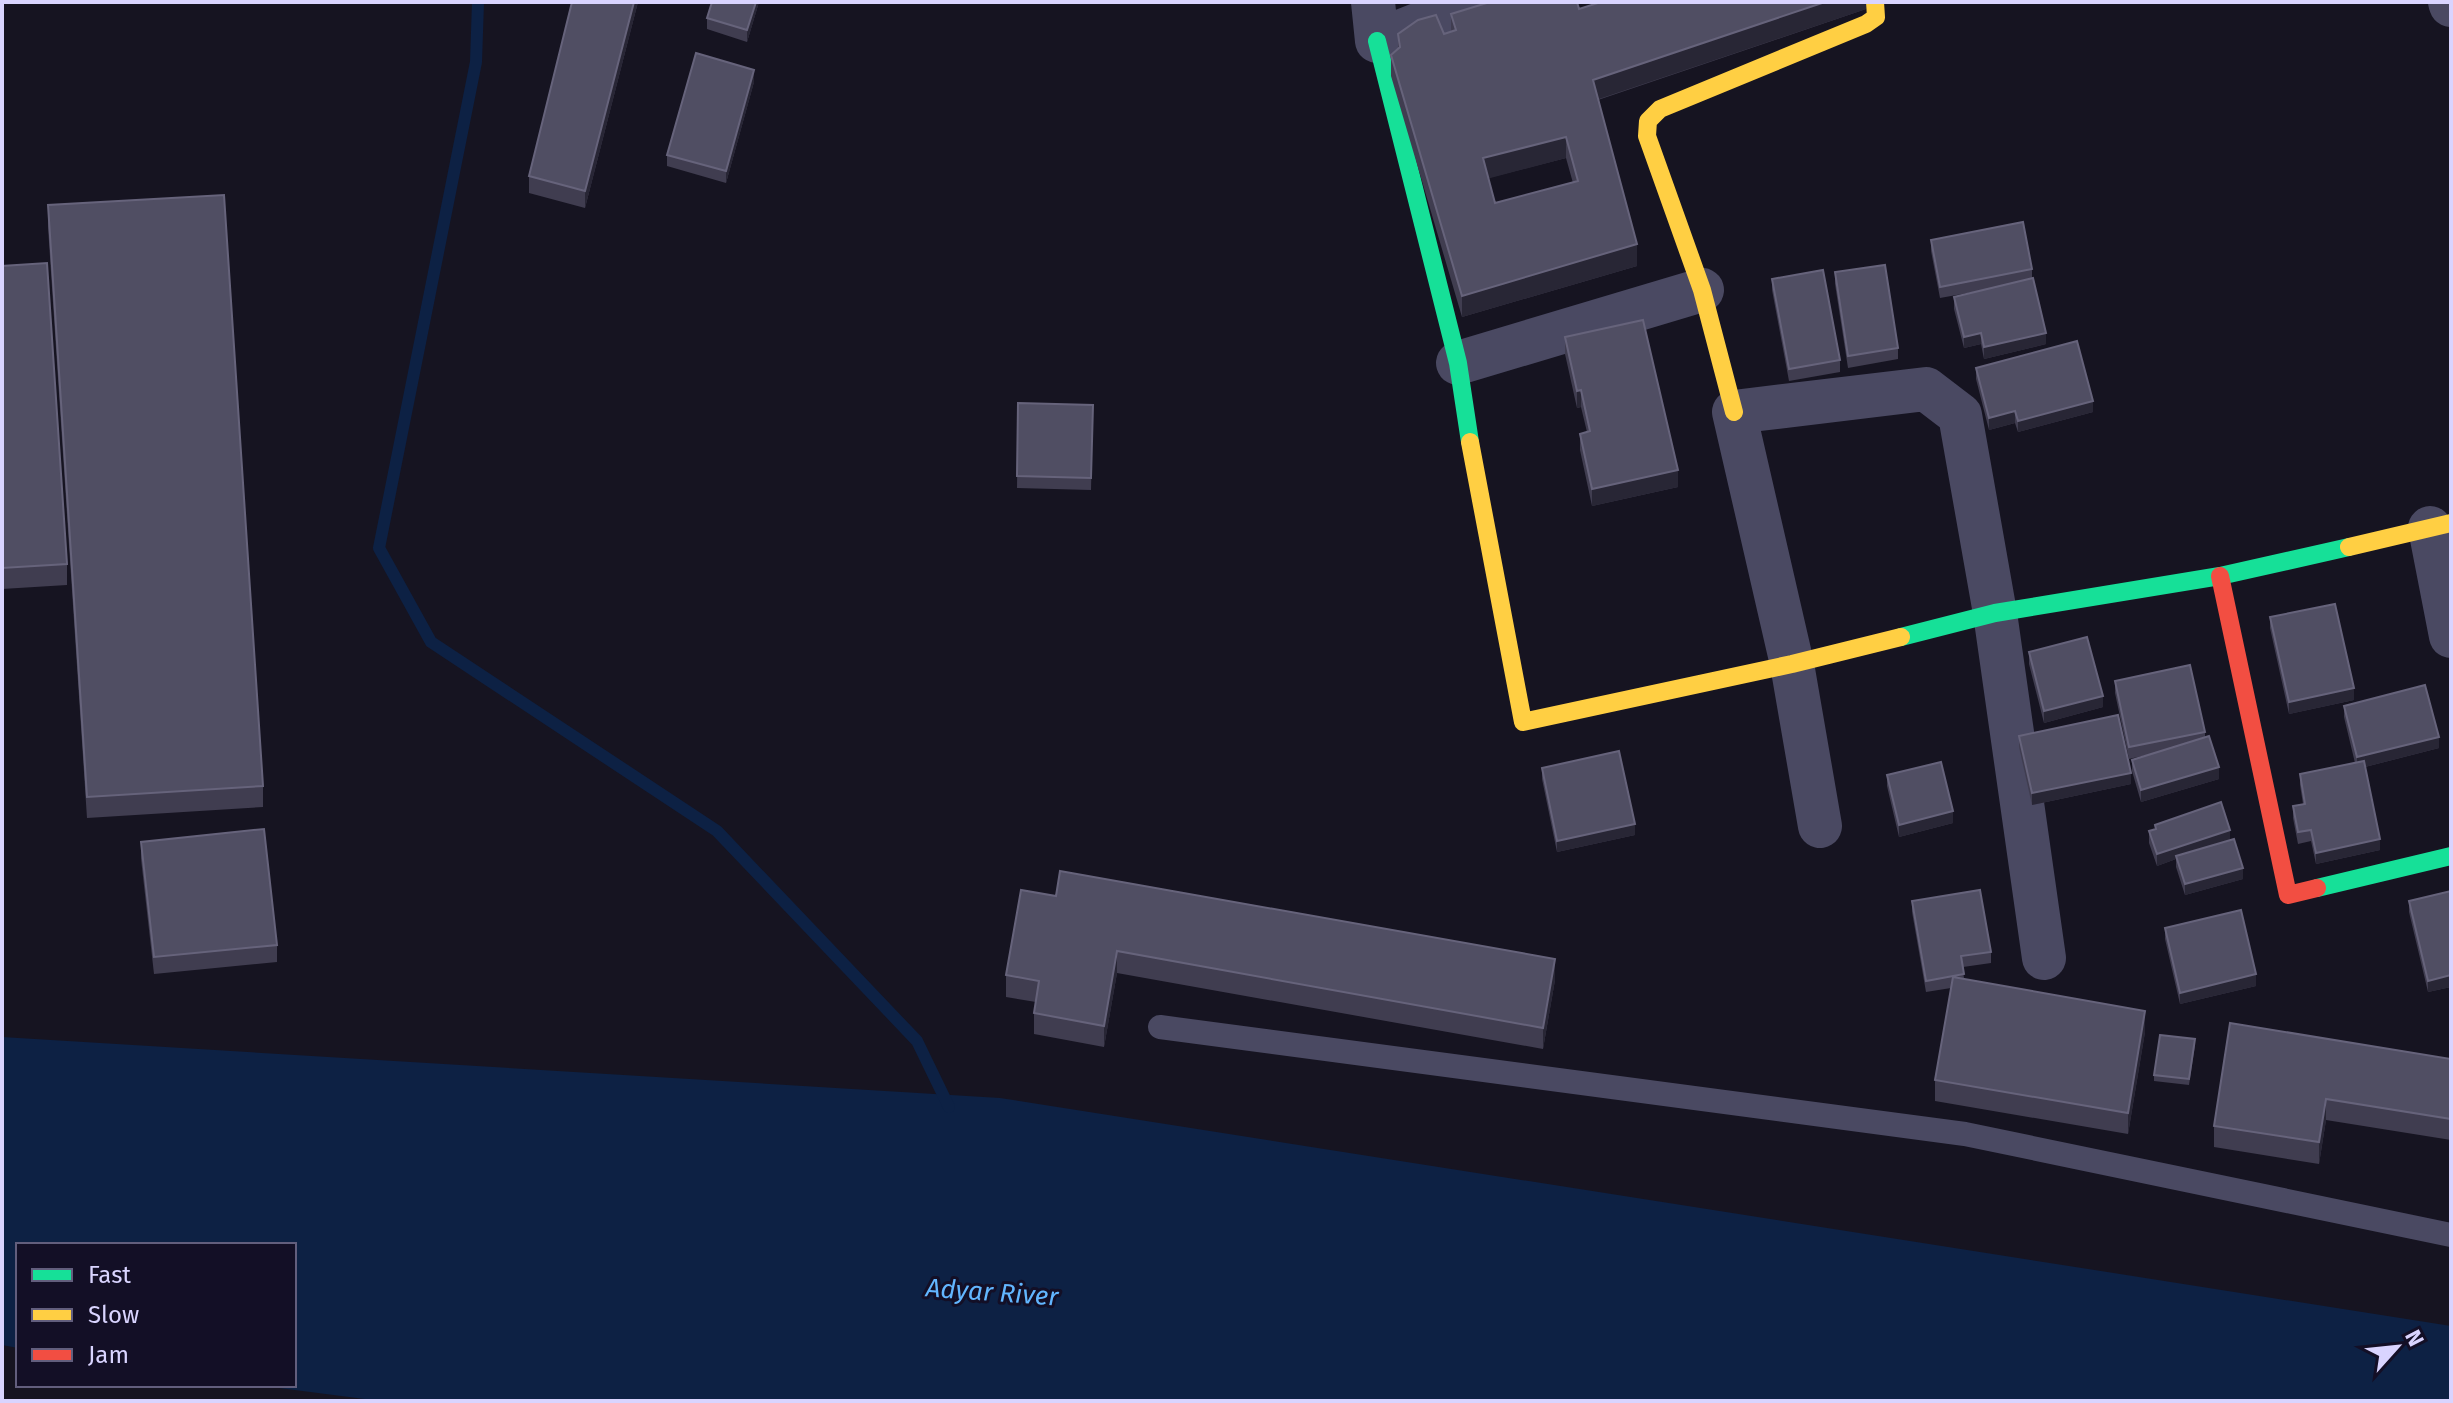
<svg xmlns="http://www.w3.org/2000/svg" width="2453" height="1403" font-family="'Fira Sans',sans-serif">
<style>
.water{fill:#0d2144}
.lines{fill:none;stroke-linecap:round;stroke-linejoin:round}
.stream{stroke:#0d2144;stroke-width:12}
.lane{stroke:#4a4962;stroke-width:24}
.street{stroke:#4a4962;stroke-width:44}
.fast{stroke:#16e098;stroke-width:18}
.slow{stroke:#ffcf43;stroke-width:18}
.jam{stroke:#f24e42;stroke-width:18}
.wall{fill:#403d50;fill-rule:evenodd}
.shaded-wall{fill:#282635}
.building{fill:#504e63;stroke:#66637b;stroke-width:2;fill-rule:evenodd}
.labels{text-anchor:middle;stroke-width:6;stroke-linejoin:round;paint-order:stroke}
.water-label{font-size:26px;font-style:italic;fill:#62b6ff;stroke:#130f26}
</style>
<rect width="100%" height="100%" fill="#161421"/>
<!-- water -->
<path class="water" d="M2,1037L1000,1098L2451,1326V1401H380L256,1385H294V1245H18V1348L2,1345Z"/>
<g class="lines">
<!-- stream -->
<path class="stream" d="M478,2L476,62L379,548L431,642L717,831L917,1041L949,1107"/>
<!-- lane -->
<path class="lane" d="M1160,1027L1965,1134L2451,1235"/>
<!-- street -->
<path class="street" d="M1373,2L1377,41L1475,2
M2450,2L2451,5
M1458,363L1702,290
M2430,528L2451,636
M1820,826L1792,664L1734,412L1926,389L1960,415L1995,613L2044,958"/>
<!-- fast -->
<path class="fast" d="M1377,41L1458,363L1470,442
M1901,637L1995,613L2220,576L2349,547
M2317,888L2451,856"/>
<!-- slow -->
<path class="slow" d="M1734,412L1702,290L1647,136L1648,121L1660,109L1866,24L1876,17L1875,2
M1470,442L1523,722L1792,664L1901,637
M2349,547L2451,523"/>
<!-- jam -->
<path class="jam" d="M2220,576L2288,895L2317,888"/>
</g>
<!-- wall -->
<path class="wall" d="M572,2H638L585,208L529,193V176Z
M712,2H759L747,42L707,29V18Z
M1866,2V9L1598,100L1637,266L1462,317L1391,76V55L1398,49V34H1444L1451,32V14L1579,9ZM1566,158L1573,183L1495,203L1488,178Z
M754,82L726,183L667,166V155Z
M48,205L263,786V807L87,818L48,227Z
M1931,240L2032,269V279L2046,344L1984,359L1981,344L1964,348L1954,309V297L1990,289L1940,298L1931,251Z
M2,266L67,564V585L2,589Z
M1835,272L1898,348V359L1848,368L1835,284Z
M1772,279L1840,360V372L1789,381L1772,290Z
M1565,337L1678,487L1592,506L1580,450V434L1587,432L1581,407L1577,408L1565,354Z
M1976,368L2093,412L2018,432L2015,423L1989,430L1976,379Z
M1018,403L1093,405L1091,490L1017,488Z
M2270,617L2354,700L2289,714L2270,628Z
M2029,652L2103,707L2044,723L2029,664Z
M2115,681L2205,732V738L2219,779L2141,802L2132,771V760L2151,754L2129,759L2115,693Z
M2344,706L2439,748L2365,767L2380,850L2316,864L2311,841L2298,844L2293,818V806L2303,804L2300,785V774L2355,763L2344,717Z
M2019,736L2131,784L2032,805L2019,747Z
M1542,768L1635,835L1557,852L1542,779Z
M1887,775L1953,823L1899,837L1887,786Z
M2155,825L2230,840L2243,879L2185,895L2176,867V859L2157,866L2149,843V831L2155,829Z
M141,842L277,945V962L154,974L141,859Z
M1021,890L1555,980L1543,1049L1117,973L1104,1047L1034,1034V1013L1036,1002L1006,997V975Z
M2451,891V987L2428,992L2409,912V901Z
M1912,901L1991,952V963L1963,967L1964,979L2145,1032L2128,1134L1935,1101V1080L1951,988L1926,992L1912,912Z
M2165,928L2256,986L2180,1004L2165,939Z
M2195,1045L2189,1085L2154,1081V1075Z
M2451,1059V1140L2326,1120L2319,1164L2214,1147V1126Z"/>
<!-- shaded-wall -->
<path class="shaded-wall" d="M634,2H638L585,208V191Z
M756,2H759L747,42V30Z
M1825,2H1866V9L1593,101V80Z
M754,70V82L726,183V171Z
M1566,137V158L1483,180V158Z
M1637,244V266L1462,317V296Z
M1981,333V344L1964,348V337Z
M2046,333V344L1984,359V347Z
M1581,390V407L1577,408V391Z
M2093,401V412L2018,432V421Z
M2015,411V423L1989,430V418Z
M1678,470V487L1592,506V489Z
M2354,688V700L2289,714V702Z
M2103,696V707L2044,723V711Z
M2439,737V748L2357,769V757Z
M2219,767V779L2141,802V790Z
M2131,773V784L2032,805V793Z
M1953,811V823L1899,837V825Z
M1635,824V835L1557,852V841Z
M2230,830V841L2176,856V859L2157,866V854Z
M2380,839V850L2316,864V853Z
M2243,868V879L2185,895V884Z
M1117,951V973L1104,1047V1026Z
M1555,959V980L1543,1049V1028Z
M2256,974V986L2180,1004V993Z
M2451,975V987L2428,992V981Z
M2145,1011V1032L2128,1134V1113Z
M2326,1099V1120L2319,1164V1142Z"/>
<!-- building -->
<path class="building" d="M572,2H634L585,191L529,176Z
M712,2H756L747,30L707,18Z
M1490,2H1577L1579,9L1601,2H1825L1593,80L1637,244L1462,296L1391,55L1400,47L1398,34L1418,20L1436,15L1444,34L1456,30L1451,14ZM1566,137L1578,181L1495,203L1483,158Z
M696,53L754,70L726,171L667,155Z
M224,195L263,786L87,797L48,205Z
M2023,222L2032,269L1940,287L1931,240Z
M47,263L67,564L2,568V266Z
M1885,265L1898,348L1848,356L1835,272Z
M1823,270L1840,360L1789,369L1772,279Z
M2033,278L2046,333L1984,347L1981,333L1964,337L1954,297Z
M1643,320L1678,470L1592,489L1580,434L1590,431L1581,390L1577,391L1565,337Z
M2077,341L2093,401L2018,421L2015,411L1989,418L1976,368Z
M1018,403L1093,405L1091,478L1017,476Z
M2335,604L2354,688L2289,702L2270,617Z
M2087,637L2103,696L2044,711L2029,652Z
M2190,665L2205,732L2129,747L2115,681Z
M2425,685L2439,737L2357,757L2344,706Z
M2118,715L2131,773L2032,793L2019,736Z
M2209,736L2219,767L2141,790L2132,760Z
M1619,751L1635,824L1557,841L1542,768Z
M2364,761L2380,839L2316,853L2311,830L2298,832L2293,806L2305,804L2300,774Z
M1941,762L1953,811L1899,825L1887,775Z
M2221,802L2230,830L2157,854L2149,831L2156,829L2155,825Z
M264,829L277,945L154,957L141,842Z
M2234,839L2243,868L2185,884L2176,856Z
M1060,871L1555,959L1543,1028L1117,951L1104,1026L1034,1013L1039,981L1006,975L1021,890L1056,896Z
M1980,890L1991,952L1961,956L1964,974L1926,981L1912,901Z
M2451,891V975L2428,981L2409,901Z
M2241,910L2256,974L2180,993L2165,928Z
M1953,977L2145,1011L2128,1113L1935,1080Z
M2230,1023L2451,1059V1119L2326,1099L2319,1142L2214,1126Z
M2160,1035L2195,1039L2189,1079L2154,1075Z"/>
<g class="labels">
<!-- water labels -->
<g class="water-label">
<text transform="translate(992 1292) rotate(4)" y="9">Adyar River</text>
</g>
</g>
<!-- border -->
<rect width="2453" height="1403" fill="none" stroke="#d9d4ff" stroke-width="8"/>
<!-- legend -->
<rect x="16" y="1243" width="280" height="144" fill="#130f26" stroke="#625e7d" stroke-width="2"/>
<rect x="32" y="1269" width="40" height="12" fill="#16e098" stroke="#625e7d" stroke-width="2"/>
<text x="88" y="1283" font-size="24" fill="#d9d4ff">Fast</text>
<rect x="32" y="1309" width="40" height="12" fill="#ffcf43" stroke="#625e7d" stroke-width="2"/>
<text x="88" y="1323" font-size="24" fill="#d9d4ff">Slow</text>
<rect x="32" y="1349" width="40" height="12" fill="#f24e42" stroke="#625e7d" stroke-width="2"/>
<text x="88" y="1363" font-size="24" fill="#d9d4ff">Jam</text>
<!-- north arrow -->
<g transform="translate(2397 1347) rotate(63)" stroke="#130f26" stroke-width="6" paint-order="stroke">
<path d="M0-6L14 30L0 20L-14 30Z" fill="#d9d4ff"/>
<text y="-12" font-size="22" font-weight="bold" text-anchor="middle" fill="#d9d4ff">N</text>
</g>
</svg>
